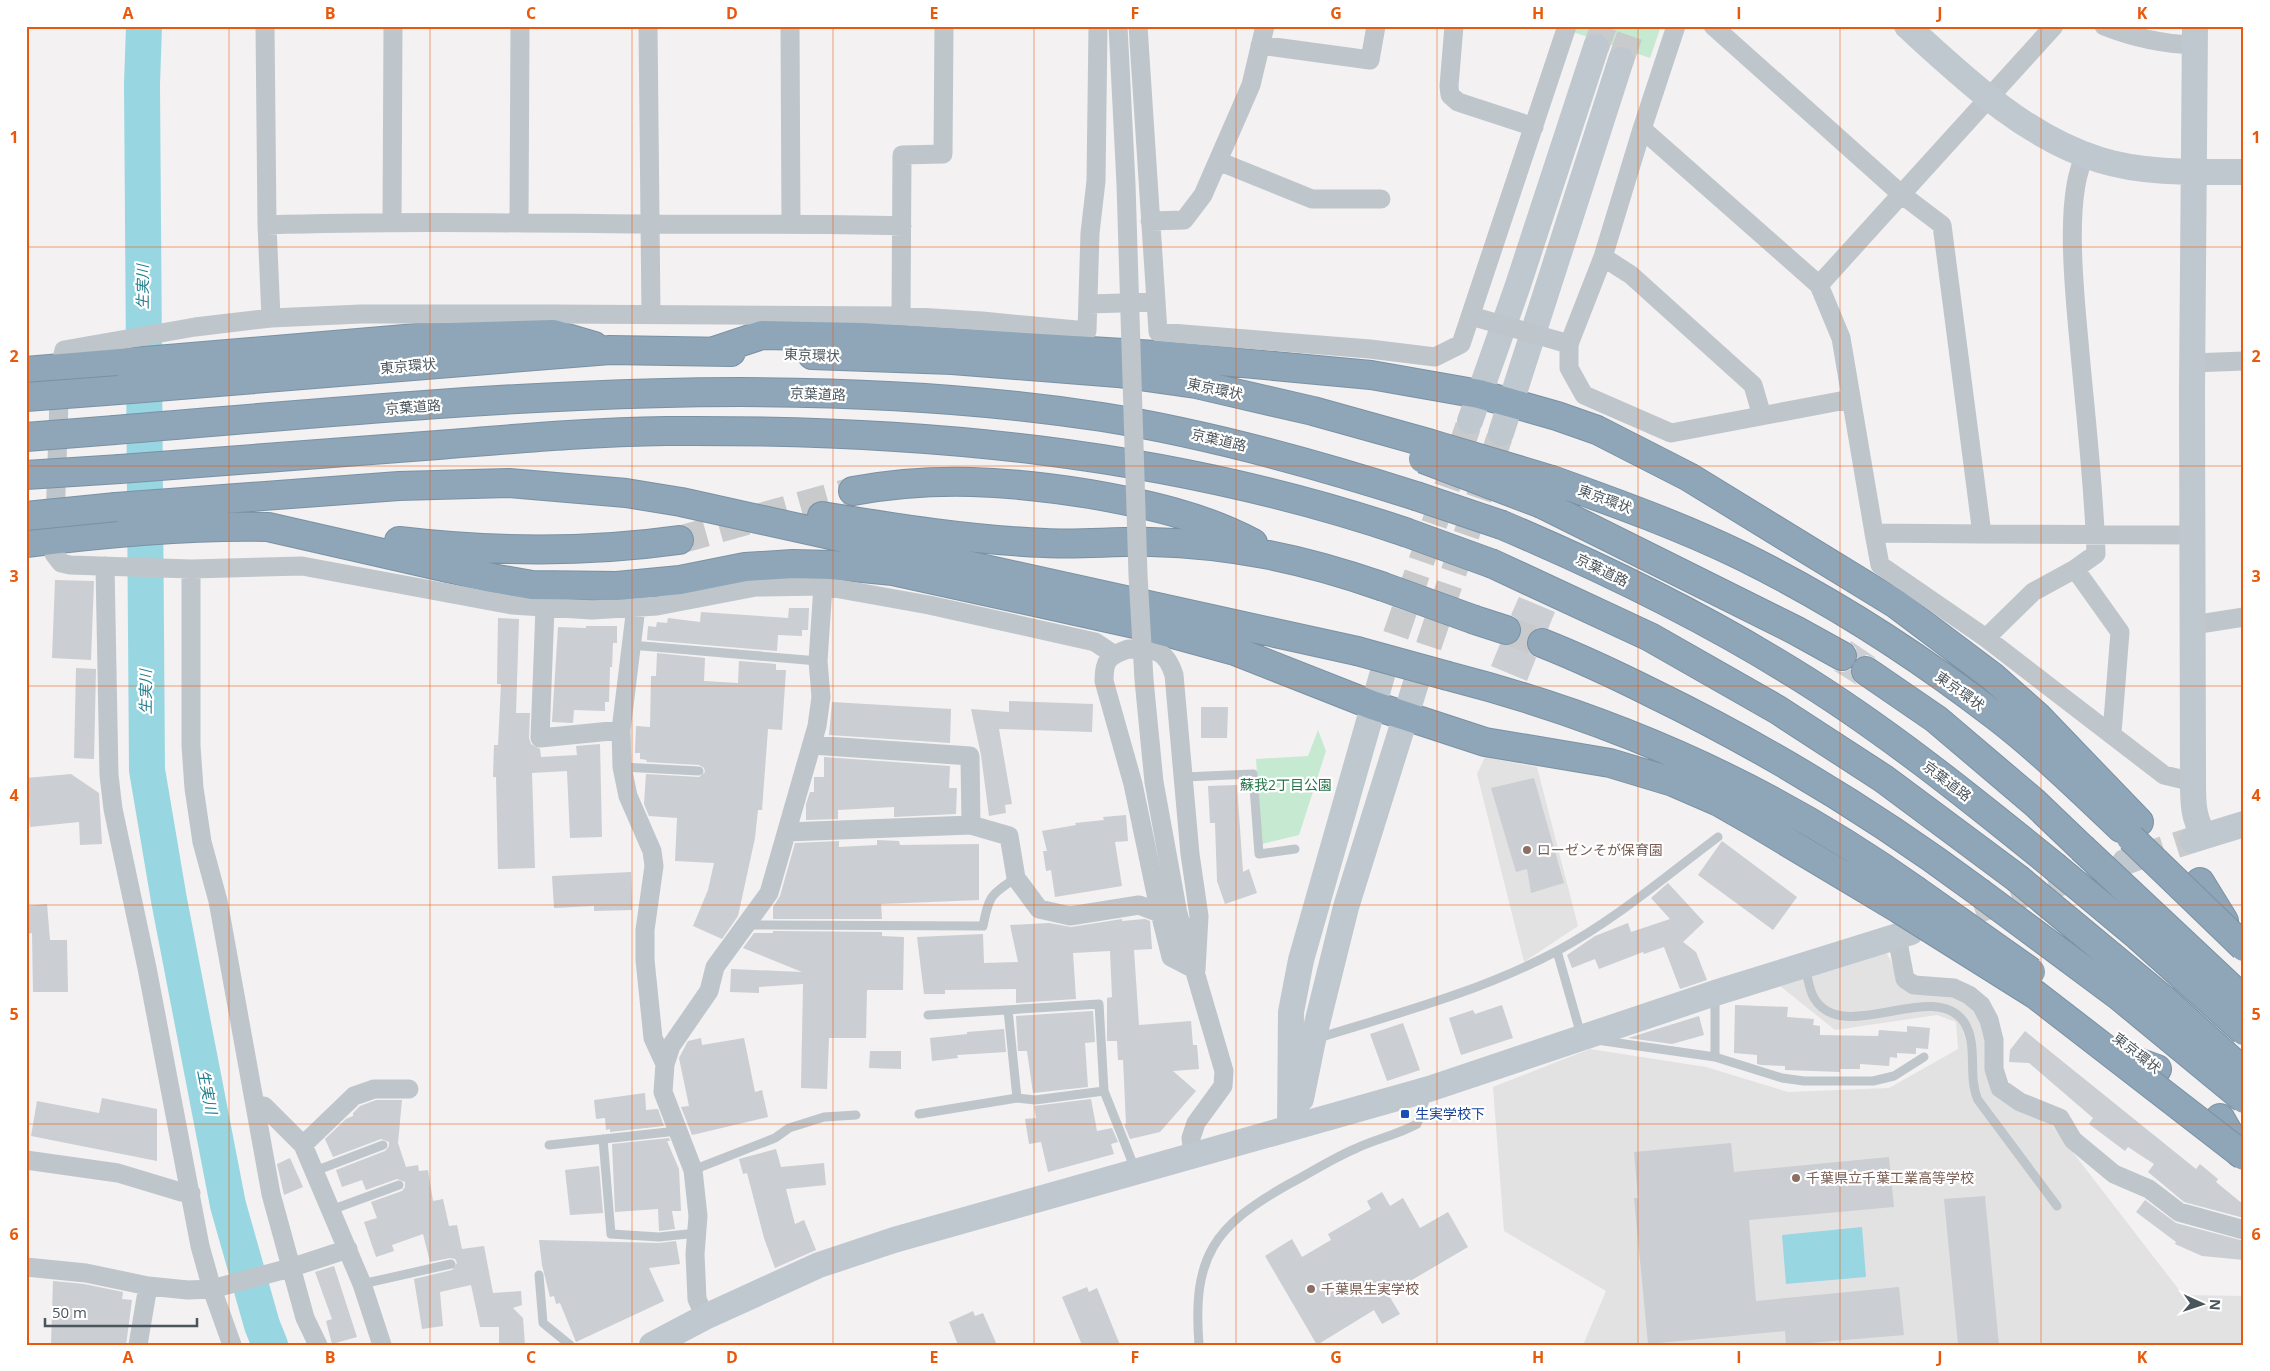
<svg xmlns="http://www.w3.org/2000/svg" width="2270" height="1371" font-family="'Open Sans','Noto Sans JP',sans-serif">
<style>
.education{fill:#e3e2e2}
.green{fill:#c5ead1}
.water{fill:#98d7e1}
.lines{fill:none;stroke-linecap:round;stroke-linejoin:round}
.river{stroke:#98d7e1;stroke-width:36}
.building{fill:#cbced2}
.secondary-tunnel{stroke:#c9cacc;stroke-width:26;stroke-dasharray:26 13;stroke-linecap:butt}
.highway-tunnel{stroke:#c9cacc;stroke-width:28;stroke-dasharray:28 14;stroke-linecap:butt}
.highway-casing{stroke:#7a91a4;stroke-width:30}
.lane{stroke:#bec5cb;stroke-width:9}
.street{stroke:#bec5cb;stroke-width:19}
.secondary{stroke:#bfc8cf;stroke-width:26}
.highway{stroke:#8fa6b8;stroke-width:28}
.highway-bridge-casing{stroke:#7a91a4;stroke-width:30;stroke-linecap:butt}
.street-bridge{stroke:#bec5cb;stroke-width:19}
.highway-bridge{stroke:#8fa6b8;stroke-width:28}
.grid{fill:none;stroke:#e8590c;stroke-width:1;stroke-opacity:0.55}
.education-dot{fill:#8d6e63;stroke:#fff;stroke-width:2}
.transit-dot{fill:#1a4fb4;stroke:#fff;stroke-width:2}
.labels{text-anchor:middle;stroke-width:4.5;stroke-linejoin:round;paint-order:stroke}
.street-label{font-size:14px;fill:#4b555c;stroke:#fff}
.park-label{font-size:14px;fill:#247547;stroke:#fff}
.education-label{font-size:14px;fill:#785e54;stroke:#fff;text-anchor:start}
.transit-label{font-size:14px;fill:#164399;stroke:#fff;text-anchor:start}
.water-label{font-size:15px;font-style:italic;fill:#1e7d8c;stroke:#fff}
.neatline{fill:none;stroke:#e8590c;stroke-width:2}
.grid-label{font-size:16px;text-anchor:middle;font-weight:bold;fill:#e8590c}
</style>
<rect width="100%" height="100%" fill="#f3f1f1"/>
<!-- education -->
<path class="education" d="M1485,757L1537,767L1578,926L1524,962L1477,774Z
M1886,952L1905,988L1967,999L1984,1023L1991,1073L2051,1124L2183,1295L2244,1296V1345H1583L1606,1291L1504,1231L1493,1087L1590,1049L1706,1067L1788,1092L1889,1088L1958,1049L1956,1022L1937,1015L1835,1030L1780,986Z"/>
<!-- green -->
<path class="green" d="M1572,26H1661L1650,58L1570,31Z
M1318,730L1326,751L1299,835L1262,844L1256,759L1308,756Z"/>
<!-- water -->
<path class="water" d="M1862,1227L1866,1277L1786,1284L1782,1235Z"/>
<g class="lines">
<!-- river -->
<path class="river" d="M144,26L142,84L147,770L169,900L228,1205L262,1325L270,1345"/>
</g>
<!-- building -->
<path class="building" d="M55,580L94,581L91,660L52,658Z
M1519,597L1555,612L1548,629L1539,628L1533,630L1528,637L1527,646L1530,653L1536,658L1527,681L1491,666L1500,644L1510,645L1517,641L1521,635V626L1517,619L1511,615Z
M789,608H809L808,630H802V636L778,635L777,651L647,640L648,626L656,627L657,622L667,623L668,618L700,622L701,612L788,618Z
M498,618L519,619L516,713H530L529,738L531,744L540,749L541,757L577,755L576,746L600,744L602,837L570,838L567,771L532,773L535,868L498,869L496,777H493L494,745H498L501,684H497Z
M586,626H617V643H613L612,667H610L609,702H605V711L574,710L573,723L552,722L558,627L586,628Z
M1851,641L1876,658H1875L1867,655L1857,659L1856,648L1850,643Z
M657,653L705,658L704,681L738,683L739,661L776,664V670H786L782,730L768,729L762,810H758L755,838L738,916L722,939L693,926L708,890L714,863L675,861L677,818L649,816L644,804L646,774L699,777L705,772L704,768L699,765L646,762L647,760L640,759V753H635L636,726L650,727L651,676H656Z
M76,668L96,669L94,759L74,758Z
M1851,669L1852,677L1857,685L1833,670L1843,672Z
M1009,701L1093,704L1092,732L999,729L1012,804L1005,805L1006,813L989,816L981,755L971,709L1009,712Z
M832,702L951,709L950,743L829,735Z
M1201,707H1228L1227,738H1201Z
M824,757L950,766L949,788H957L956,814L894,817V807L838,810V819L806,820V804L810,792H814V777H824Z
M71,774L99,793L102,844L80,845L79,822L30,827L26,778Z
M1534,778L1564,883L1531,893L1527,869L1516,872L1491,788Z
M1237,785L1243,872L1249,869L1257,893L1225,904L1217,881L1215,823H1210L1208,786Z
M1126,815L1128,841L1115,842L1122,886L1055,897L1051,870L1046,871L1043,851H1047L1042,831L1076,825L1075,823L1104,820L1103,817Z
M877,840L899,841L900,845L979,844V900L881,904L882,919H773V907L780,896L795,843L839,841V847L877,845Z
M1722,841L1797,897L1773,930L1698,875Z
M631,872L632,910L594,911V906L554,908L552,876Z
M1668,883L1704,922L1683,942L1696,952L1707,980L1680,989L1664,947L1644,954L1643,952L1599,969L1595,959L1572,968L1567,955L1595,936L1628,923L1631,932L1670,919L1651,898Z
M47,904L50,940H67L68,992H33L32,933L26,934V906Z
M1122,919V921L1145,919L1150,921L1152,949L1134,950L1139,1025L1191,1021L1193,1045H1197L1199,1069L1173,1071L1196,1091L1160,1132L1130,1139L1124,1124H1126L1123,1060H1118L1117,1041H1107V998L1112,997L1110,951L1073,953L1076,999L1016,1003V989L945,990V994H924L917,937L983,934L984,963L1018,962L1010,925L1049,923L1071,927Z
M773,931L882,932V936L904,937L903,990H867L866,1038H829L827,1089L801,1088L803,984L759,987V993L730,992L731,969L802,972L743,948L754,933H773Z
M1502,1005L1513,1038L1461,1055L1449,1018L1473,1010L1475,1014Z
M1735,1005L1788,1007L1787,1017L1814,1019L1813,1025L1820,1026V1035L1878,1036L1879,1030L1907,1032V1026L1930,1028L1928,1049L1916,1048V1054L1897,1053V1058L1890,1057L1889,1066L1860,1064V1069H1840V1072L1785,1070V1066L1761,1065L1757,1064V1055L1734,1053Z
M1093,1011L1095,1042L1085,1043L1088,1087L1033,1093L1027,1051H1018L1016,1016Z
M1699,1016L1704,1035L1672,1044L1628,1038Z
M1403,1023L1420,1070L1387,1081L1370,1034Z
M1004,1029L1006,1052L957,1055L958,1058L932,1061L930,1038L967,1034V1032Z
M2025,1031L2196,1169L2200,1164L2218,1179L2216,1182L2244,1205V1218L2184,1202L2148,1172L2154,1164L2128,1147L2125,1151L2089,1124L2093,1118L2029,1063L2009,1062L2010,1050Z
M701,1038L702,1045L744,1038L755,1092L762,1090L768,1117L692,1135L681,1107L689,1106L679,1058L688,1041Z
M870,1051H901V1069L869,1068Z
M645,1093L646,1110L658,1109L664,1126L610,1132V1129L606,1130L605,1118L596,1119L594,1100Z
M102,1098L157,1109V1161L31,1136L37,1101L99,1113Z
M1091,1099L1097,1131L1112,1128L1118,1142L1111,1144L1114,1154L1048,1172L1041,1142L1029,1144L1025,1119L1036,1118L1034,1106Z
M376,1100H402L398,1143L406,1167L418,1165L419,1171L428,1170L433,1201L443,1199L449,1226L457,1225L462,1249L484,1246L493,1293L521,1291L522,1305L513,1308L523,1318L525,1345H499V1327H480L471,1285L440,1292L443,1326L422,1329L414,1279L452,1270L457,1263L455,1259L450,1258L430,1262L423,1234L392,1245L394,1251L376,1257L364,1222L377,1218L371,1202L402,1191L405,1187V1182L397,1179L366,1190L362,1180L342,1187L336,1170L385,1151L389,1146V1142L381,1139L333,1157L325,1139L346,1119L353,1116V1113L360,1106Z
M669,1138L670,1141H667L679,1169L681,1211H672L675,1229L659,1231L658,1209L615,1212L612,1144Z
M1731,1143L1734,1172L1889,1157L1894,1207L1749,1220L1756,1301L1899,1287L1904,1335L1786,1345L1785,1331L1648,1344L1634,1198H1638L1634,1152Z
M776,1149L781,1167L824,1163L826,1185L786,1189L795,1224L804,1220L816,1250L775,1268L764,1238L747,1173L743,1174L739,1159Z
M290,1158L303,1187L284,1195L277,1164Z
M599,1166L603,1213L570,1215L565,1170Z
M1382,1192L1390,1206L1403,1198L1420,1228L1448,1212L1468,1247L1388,1294L1400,1314L1382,1324L1374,1310L1317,1345L1265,1256L1292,1239L1302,1257L1331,1240L1328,1234L1371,1209L1367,1201Z
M1985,1196L1999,1345H1958L1944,1199Z
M2145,1200L2176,1223L2244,1241V1260L2202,1256L2175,1244L2176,1242L2136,1212Z
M539,1240L659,1243L676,1241L680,1264L649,1268L664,1301L576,1342L560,1303L556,1304L554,1296L550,1297L542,1265Z
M334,1266L357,1337L332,1344L326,1321L332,1319L315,1272Z
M53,1281L84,1284L123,1292L122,1299L132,1300L126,1345H51Z
M1087,1287L1089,1292L1097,1288L1120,1345H1082L1062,1297Z
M973,1311L975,1316L983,1313L997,1345H958L949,1322Z"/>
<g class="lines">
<!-- secondary-tunnel -->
<path class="secondary-tunnel" d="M1596,47L1604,26
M1621,60L1633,26
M1383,672L1470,421
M1416,683L1501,433
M2139,857L2192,840
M1938,923L2122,863"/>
<!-- highway-tunnel -->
<path class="highway-tunnel" d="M679,540L853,491
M1506,630L1542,643"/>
<defs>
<path id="highway" d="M714,351L762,335L862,337L1156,355L1371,375L1479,394L1557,416L1597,430L1689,477L1896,604L1993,677L2037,716L2139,822
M812,355L952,360L1118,373L1196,384L1313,411L1428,443
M26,371L417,338L553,334L594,346
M119,390L610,350L731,352
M115,430C444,403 775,367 1102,417C1209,434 1313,463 1416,496
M120,469C226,461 332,453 438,445C514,439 590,432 666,431C918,429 1165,451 1405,532
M1552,480C1616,503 1680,526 1742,556C1831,600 1918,656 1997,717C2041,751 2081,790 2121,828
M853,491C935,476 1009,481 1090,494C1147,504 1202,516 1253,543
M1542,504L1795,630L1842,656
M116,507L399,486L509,483L626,493L681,502L1357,651
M822,516C895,528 970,540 1045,543C1080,545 1115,541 1151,542C1232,544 1304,559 1381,586
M1502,525C1601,567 1700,615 1792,672C1885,729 1970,798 2054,866
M399,541C492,552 586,553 679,540
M26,543C106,533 188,525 268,527L492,578L532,585L617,586L680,580L745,567L793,564L832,565L893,571L1144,626L1235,651L1372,705L1485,742L1610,763L1673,782L1719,802L1754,822L1899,909
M1493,564L1650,637L1778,710L1884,779L2017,878
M1475,620L1506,630
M1542,643C1580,658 1616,675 1652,693C1767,749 1877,816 1979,892
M1866,671L1936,719L2035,803L2082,848
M1448,676C1616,719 1774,789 1915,890
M2200,882L2224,921
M2116,1054L2157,1069
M2220,1118L2240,1153"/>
</defs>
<!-- highway casing -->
<use href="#highway" class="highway-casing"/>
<!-- lane -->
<path class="lane" d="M631,645L818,661
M622,767L699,771
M1184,777L1253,774L1259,854L1295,849
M747,925L983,926C989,896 990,895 1016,878
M1557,951L1581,1035
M1805,968C1808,977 1809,990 1814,998C1843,1047 1933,978 1964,1022C1979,1045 1967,1076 1978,1100L2057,1206
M1715,995V1057
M1008,1010L1017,1098
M928,1015L1099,1004L1104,1091L1135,1169
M1318,1038C1399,1013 1482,991 1557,951C1615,920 1666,876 1718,837
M1597,1040L1715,1057L1782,1078L1804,1081H1873L1894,1076L1924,1057
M919,1114L1017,1098L1035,1100L1104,1091
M603,1139L611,1234L659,1237L697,1233
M549,1145L677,1131
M693,1170L775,1138L789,1128L824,1117L856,1115
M315,1171L383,1145
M331,1210L399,1185
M539,1275L543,1323L570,1345
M362,1284L451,1264
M1199,1345C1192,1256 1214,1226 1289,1184C1312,1172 1333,1158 1357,1148C1376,1139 1397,1135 1417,1124L1427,1094"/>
<!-- street -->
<path class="street" d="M265,26L267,225L271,318
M648,26L651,315
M790,26L791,223
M944,26L943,154L902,155L901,316L553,314H361L271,318L195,327L64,350L60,369L54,554L61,563L70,565L191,569L302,566L512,605L592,610L657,606L756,587L823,586L929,605L1095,642L1113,654
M1138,26L1158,332L1370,349L1435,357L1461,344L1567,26
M1454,26L1449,86L1450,95L1458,102L1534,127
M1676,26L1642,129L1819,285L2054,26
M1713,26L1901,194L1942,225L1982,534L2192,535
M2104,26C2134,38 2162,44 2195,45
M1260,45L1370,60L1376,26
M1642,129L1603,257L1569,344V368L1584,395L1671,433L1851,399
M1218,161L1312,199H1381
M392,221L393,26
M1150,221L1184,220L1203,195L1251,85L1265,26
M519,222L520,26
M267,225C394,221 521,223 649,224C733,225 818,223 902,226
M1603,257L1631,275L1753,385L1762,416
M1819,285L1841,338L1874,533L1982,534
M1088,304L1156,302
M901,316L982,321L1087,331L1090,233L1096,181L1098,26
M2192,363L2244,361
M1874,533L1880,565L1986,638L2164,775L2193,782
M105,566L109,775L113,809L147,968L200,1246L212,1289L232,1345
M191,569V746L194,788L202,842L218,901L271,1194L305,1318L318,1345
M2075,569L2120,632L2112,733
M636,607L621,730L622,767L628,796L652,851L654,866L645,930V960L653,1038L665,1064
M545,608L540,738L621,730
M2193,625L2244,617
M1986,638L2033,592L2075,569L2096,554C2094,487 2086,420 2080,353C2076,306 2062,194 2086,155
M1128,649C1154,650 1165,647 1174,675L1190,854L1199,916L1196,970L1171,957L1160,913L1133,784L1104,681C1104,660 1108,656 1128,649Z
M812,745L970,756L971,825
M787,832L971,825L1009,836L1016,878L1039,909L1070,916L1139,905L1160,913
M1178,914L1224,1071L1223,1086L1196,1123L1191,1138L1193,1155
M1897,937L1905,979L1914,985L1954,988L1969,995L1981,1005L1989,1020L1994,1040V1069L2000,1088L2020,1102L2060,1118L2073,1140L2114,1174L2149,1189L2179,1212L2244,1230
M255,1106H264L303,1145L362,1284L382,1345
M303,1145L354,1096L374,1089H409
M26,1160L118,1173L181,1192L191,1193
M26,1267L86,1273L148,1286L188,1290L212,1289L290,1268L348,1249
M705,1317L697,1299L695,1254L698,1216L693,1170L663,1092L665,1064L671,1046L709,991L715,967L769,893L817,726L821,697L818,661L823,586
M138,1345L148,1286"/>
<!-- secondary -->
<path class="secondary" d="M1907,26C1964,78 2025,137 2100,160C2145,174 2197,172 2244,172
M2195,26L2192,389L2193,782C2193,802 2193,820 2205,836
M1470,421L1518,285L1596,47
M1501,433L1621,60
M2192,840L2244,824
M2125,862L2139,857
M1301,1099L1313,1040L1346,907L1416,683
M1290,1128L1291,1012L1301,960L1383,672
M652,1345L705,1317L819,1265L894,1240L1429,1089L1715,993L1911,932"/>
<!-- highway -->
<use href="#highway" class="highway"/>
<defs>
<path id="highway-bridge" d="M26,397L119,390
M26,437L115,430
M1428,443L1552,480
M1423,459L1542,504
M26,475L120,469
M1416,496L1502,525
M26,516L116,507
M1405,532L1493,564
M1381,586L1475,620
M1357,651L1448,676
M2131,838L2244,947
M2082,848L2244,1000
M2054,866L2138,936L2244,1031
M2017,878L2163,999L2244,1072
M1915,890L2031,972
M1979,892L2119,996L2244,1099
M1899,909L2036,995L2244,1156"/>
</defs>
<!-- highway-bridge casing -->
<use href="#highway-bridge" class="highway-bridge-casing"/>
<!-- street-bridge -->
<path class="street-bridge" d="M1118,26L1126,184L1138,575L1144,680L1154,782L1178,914
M1471,316L1569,344"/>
<!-- highway-bridge -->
<use href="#highway-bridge" class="highway-bridge"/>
</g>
<!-- grid -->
<path class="grid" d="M229,26V1345M430,26V1345M632,26V1345M833,26V1345M1034,26V1345M1236,26V1345M1437,26V1345M1638,26V1345M1840,26V1345M2041,26V1345M26,247H2244M26,466H2244M26,686H2244M26,905H2244M26,1124H2244"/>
<!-- markers -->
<g class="education-dot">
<circle cx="1527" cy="850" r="5"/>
<circle cx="1796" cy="1178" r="5"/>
<circle cx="1311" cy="1289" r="5"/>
</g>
<rect class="transit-dot" x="1400" y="1109" width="10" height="10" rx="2.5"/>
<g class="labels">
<!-- street labels -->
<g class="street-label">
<text transform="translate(812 355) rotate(2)" y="5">東京環状</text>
<text transform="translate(408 366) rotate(-5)" y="5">東京環状</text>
<text transform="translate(1215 389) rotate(12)" y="5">東京環状</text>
<text transform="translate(818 394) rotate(2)" y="5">京葉道路</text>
<text transform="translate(413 407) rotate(-4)" y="5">京葉道路</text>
<text transform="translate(1219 440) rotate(13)" y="5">京葉道路</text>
<text transform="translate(1605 499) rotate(20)" y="5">東京環状</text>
<text transform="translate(1602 570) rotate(26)" y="5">京葉道路</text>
<text transform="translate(1960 691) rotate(35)" y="5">東京環状</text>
<text transform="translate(1947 781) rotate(37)" y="5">京葉道路</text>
<text transform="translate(2137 1053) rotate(38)" y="5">東京環状</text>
</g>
<!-- park labels -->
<g class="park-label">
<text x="1286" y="790">蘇我2丁目公園</text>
</g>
<!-- education labels -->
<g class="education-label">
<text x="1537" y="855">ローゼンそが保育園</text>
<text x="1806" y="1183">千葉県立千葉工業高等学校</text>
<text x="1321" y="1294">千葉県生実学校</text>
</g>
<!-- transit labels -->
<g class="transit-label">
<text x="1415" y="1119">生実学校下</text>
</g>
<!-- water labels -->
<g class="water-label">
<text transform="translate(143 287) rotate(-90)" y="5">生実川</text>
<text transform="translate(146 692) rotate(-90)" y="5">生実川</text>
<text transform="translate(207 1092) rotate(79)" y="5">生実川</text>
</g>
</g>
<!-- border -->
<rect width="2270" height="1371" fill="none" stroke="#ffffff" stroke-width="55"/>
<!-- north arrow -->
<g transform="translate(2202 1304) rotate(93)" stroke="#ffffff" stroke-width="4" paint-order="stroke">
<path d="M0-4L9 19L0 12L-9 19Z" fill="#4b555c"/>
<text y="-8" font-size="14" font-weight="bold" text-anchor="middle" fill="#4b555c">N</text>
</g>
<!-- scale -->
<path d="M45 1318v8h152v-8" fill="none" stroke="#4b555c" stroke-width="2.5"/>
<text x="52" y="1318" font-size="15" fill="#4b555c" stroke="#ffffff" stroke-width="4" paint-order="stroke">50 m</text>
<rect x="28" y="28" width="2214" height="1316" class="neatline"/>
<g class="grid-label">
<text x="128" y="19">A</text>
<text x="330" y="19">B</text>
<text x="531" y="19">C</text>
<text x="732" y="19">D</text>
<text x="934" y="19">E</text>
<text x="1135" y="19">F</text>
<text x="1336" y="19">G</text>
<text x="1538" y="19">H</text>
<text x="1739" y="19">I</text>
<text x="1940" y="19">J</text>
<text x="2142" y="19">K</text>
<text x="14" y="143">1</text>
<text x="2256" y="143">1</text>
<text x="14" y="362">2</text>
<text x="2256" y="362">2</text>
<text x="14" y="582">3</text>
<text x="2256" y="582">3</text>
<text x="14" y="801">4</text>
<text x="2256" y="801">4</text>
<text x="14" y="1020">5</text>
<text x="2256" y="1020">5</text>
<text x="14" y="1240">6</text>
<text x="2256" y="1240">6</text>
<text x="128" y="1363">A</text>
<text x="330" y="1363">B</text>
<text x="531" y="1363">C</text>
<text x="732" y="1363">D</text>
<text x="934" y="1363">E</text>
<text x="1135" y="1363">F</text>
<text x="1336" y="1363">G</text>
<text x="1538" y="1363">H</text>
<text x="1739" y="1363">I</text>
<text x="1940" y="1363">J</text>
<text x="2142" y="1363">K</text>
</g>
</svg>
